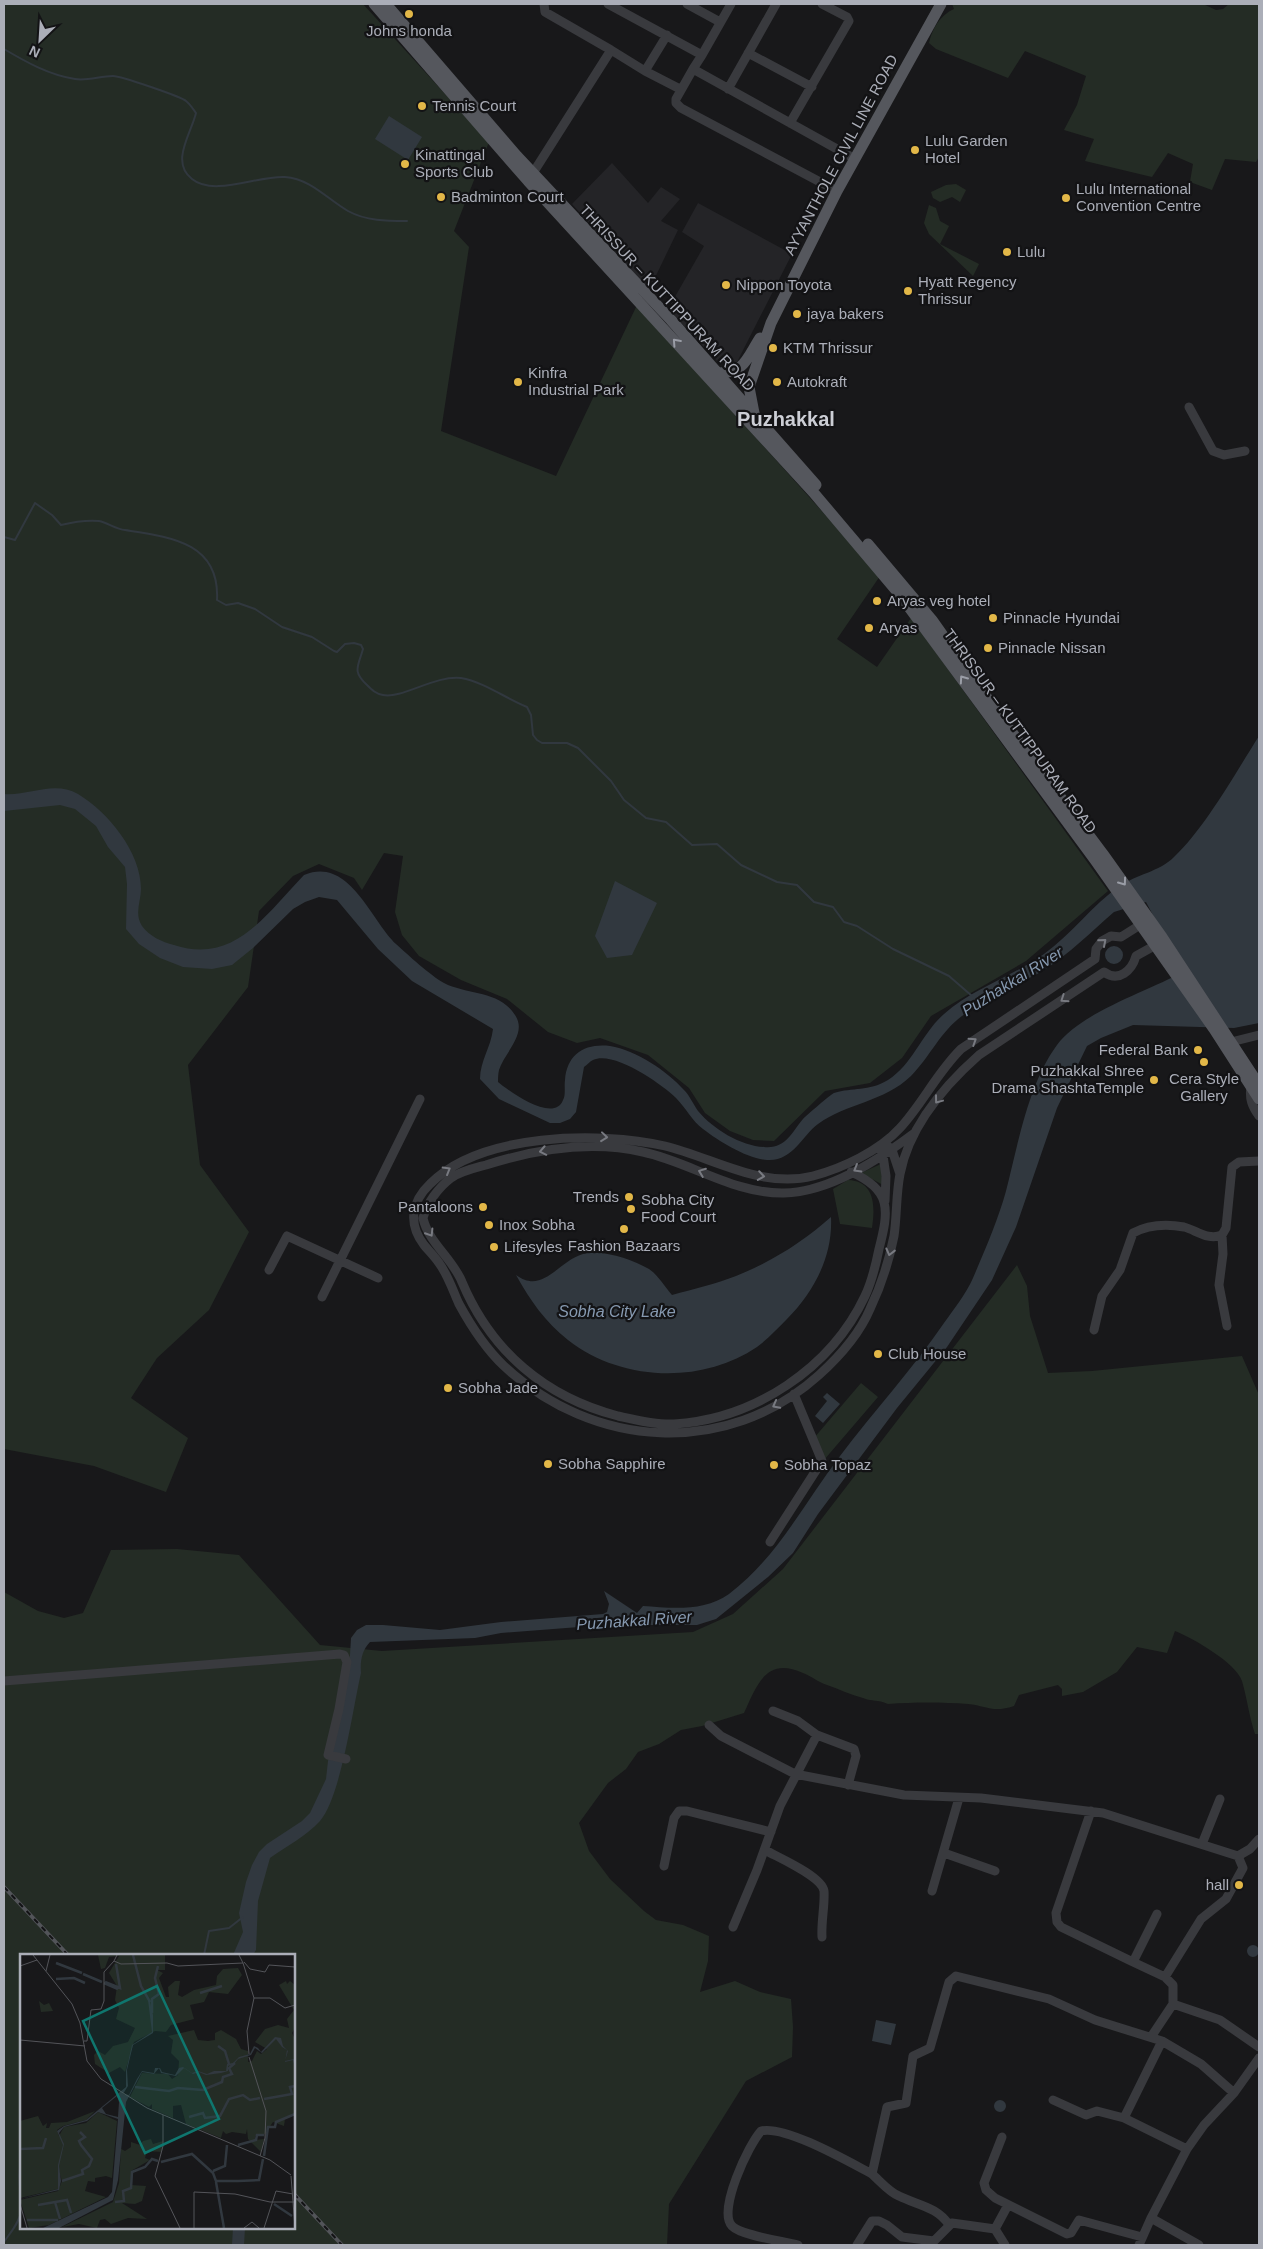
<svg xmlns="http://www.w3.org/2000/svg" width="1263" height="2249" font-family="Helvetica,sans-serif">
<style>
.built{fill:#242427}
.green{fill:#242c25;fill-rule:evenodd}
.water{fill:#31383f}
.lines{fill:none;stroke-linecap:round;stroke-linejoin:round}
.stream{stroke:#31383f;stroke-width:2}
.river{stroke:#31383f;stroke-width:12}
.minor{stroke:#393a3e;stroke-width:9}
.major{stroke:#55575d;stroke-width:11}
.rail-casing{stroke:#525459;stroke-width:4}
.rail{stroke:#131315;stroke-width:2;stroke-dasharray:5.5;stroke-linecap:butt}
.oneway{stroke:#9a9da6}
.oneway2{stroke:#787a81}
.poi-dot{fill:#e2b748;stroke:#131315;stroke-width:2}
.labels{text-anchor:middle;stroke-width:4.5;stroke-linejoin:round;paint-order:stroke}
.poi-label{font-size:15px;fill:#abaeb8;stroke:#131315;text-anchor:start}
.street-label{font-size:15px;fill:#abaeb8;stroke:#131315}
.water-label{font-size:16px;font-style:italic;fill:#8699b0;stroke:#131315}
.district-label{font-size:20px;font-weight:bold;fill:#ccced5;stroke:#131315}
.inset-river{fill:none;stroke:#31383f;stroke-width:2.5}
.inset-road{fill:none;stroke:#535459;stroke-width:1}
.view{fill:#0f766e;fill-opacity:0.15;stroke:#0f766e;stroke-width:2.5}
.inset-edge{fill:none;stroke:#abaeb8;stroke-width:2.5}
</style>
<rect width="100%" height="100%" fill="#18181a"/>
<!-- built -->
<path class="built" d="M612,163L648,203L661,187L680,199L661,221L678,230L649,290L572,204Z
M698,203L792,254L736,364L718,362L668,309L704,246L682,232Z"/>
<!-- green -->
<path class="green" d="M4,4H363L489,142L454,231L469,247L441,431L556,476L637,305L880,576L837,639L877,667L911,618L1108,891L1026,961L931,1016L902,1058L870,1083L825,1091L774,1141L753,1140L730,1131L705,1113L689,1088L648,1055L600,1038L577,1043L548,1032L507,999L461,980L419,956L402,935L395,912L403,856L384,853L362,890L354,878L319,864L293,876L259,911L248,987L188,1065L200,1165L249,1232L209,1310L157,1358L131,1398L188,1438L166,1492L94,1466L4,1449Z
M952,4H1203L1216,10L1223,9L1229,4H1259V157L1256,162L1225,159L1212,190L1190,182L1193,164L1168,153L1152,177L1085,161L1094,139L1064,130L1077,105L1086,76L1025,51L1008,78L936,49L929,43C932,29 940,15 954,9Z
M956,184L966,190L960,202L952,197L940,202L933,198L931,192L946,185Z
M929,205L936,208L940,221L949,226L940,244L979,264L973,276L929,234L924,223Z
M881,1164L883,1185L861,1173Z
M848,1180C876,1181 875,1208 872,1228L840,1224L833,1189Z
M1017,1265L1027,1286L1030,1316L1048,1373L1092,1371L1242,1356L1259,1395V1734H1255C1249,1716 1247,1698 1242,1681C1236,1663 1193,1638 1175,1631L1167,1653L1137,1647L1117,1672L1083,1692L1062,1696V1689L1058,1685L1019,1695L1014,1706C993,1713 987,1706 968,1704C942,1702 914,1702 888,1704C877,1699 873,1702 863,1698C851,1695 839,1689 827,1685C818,1682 811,1676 803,1673C766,1656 757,1685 744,1713L702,1726L681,1730L659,1744L638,1752L626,1769L608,1783L579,1823L589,1851L610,1879L644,1911L656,1920L683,1925L709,1936L708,1961L700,1992L735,1981L760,1992L791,1999L793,2027L792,2057L746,2081L669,2204L667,2245H4V1592L38,1611L64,1618L83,1613L111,1550L177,1549L239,1555L320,1645L382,1651L693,1632L733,1614L783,1569ZM21,1955H294V2228H21Z
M861,1383L878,1397L824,1460L814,1438Z"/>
<!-- water -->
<path class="water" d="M389,116L422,137L408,160L375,139Z
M1259,736V1023L1234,1028L1133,1025L1101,1038L1087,1046L1057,1108L1016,1227L992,1280L947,1347L897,1408L818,1514L793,1553L768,1577L716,1619L697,1625H605L501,1633L475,1638L370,1642C362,1650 360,1661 361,1673C353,1707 341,1797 320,1821C306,1836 287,1846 270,1858L258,1901L256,1950L253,1955H233L243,1932L239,1913L246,1882L252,1865L259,1852L267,1844L302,1821L310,1813L326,1779L328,1761L349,1672L351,1638L357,1630L366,1625H383L440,1630L501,1622L603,1614L607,1612L609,1604L604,1591L637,1613L643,1606C671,1608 704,1612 729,1594C777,1558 804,1503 840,1456C874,1411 912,1370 944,1323C954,1309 966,1294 973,1278C985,1250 998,1220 1006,1191C1018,1145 1028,1084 1057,1045C1080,1013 1148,991 1183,972L1146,902L1114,912C1091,932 1069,954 1044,970C1032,978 1019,981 1007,988C992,996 976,1007 962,1016C941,1031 929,1058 911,1076C884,1102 847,1103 818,1124C802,1136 792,1162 767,1160C746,1158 720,1142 703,1129C692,1121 686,1108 676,1098C662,1084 613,1050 593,1060C590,1061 587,1065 584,1067L576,1112L570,1119L560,1123H550L499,1099L480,1079C480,1061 491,1047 493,1029L412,981L378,949L337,900L319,897L305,902L293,909L253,948L232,965L212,969L183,967L160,958L139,944L126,929L127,884L125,867L108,847L96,826L75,809L60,805L4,811V794C29,796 54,780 78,794C108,812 141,852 141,889C141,901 134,914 142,926C149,936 162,942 174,945C235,965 266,914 304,875C349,856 370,919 396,944C407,954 431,976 444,983C467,995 499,990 515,1015C528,1034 504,1053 499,1070C498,1074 498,1079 498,1082C509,1091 554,1124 563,1100C566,1095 564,1086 565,1080C567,1054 585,1043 610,1046C636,1050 667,1071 684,1090C690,1096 693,1104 698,1111C713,1129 741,1146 764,1147C786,1149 791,1133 803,1119C807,1115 830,1095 834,1093C853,1087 868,1092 888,1080C913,1064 922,1033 944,1014C974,988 1013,976 1044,954C1072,934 1092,905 1120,886C1137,874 1159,872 1174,857C1205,828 1236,772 1259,736Z
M615,881L657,903L632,955L607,958L595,936Z
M1105 955a9 9 0 1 1 18 0a9 9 0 1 1-18 0Z
M831,1217C833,1256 814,1292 787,1319C778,1328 768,1339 757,1347C701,1385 620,1381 568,1340C545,1322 530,1300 516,1275C543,1295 558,1261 583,1254C603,1249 631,1259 649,1269C658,1275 665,1287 672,1295C693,1289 716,1284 736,1276C771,1262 803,1242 831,1217Z
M827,1393L840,1404L823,1423L815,1416L827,1401L823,1397Z
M1247 1951a6 6 0 1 1 12 0a6 6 0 1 1-12 0Z
M876,2020L896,2024L891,2045L872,2041Z
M994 2106a6 6 0 1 1 12 0a6 6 0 1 1-12 0Z"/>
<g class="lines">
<!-- stream -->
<path class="stream" d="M4,49C26,62 49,75 75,79C88,81 100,76 113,76C121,76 182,97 186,101C190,104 193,109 196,113C191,134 170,162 192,179C214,197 259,175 285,177C311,179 327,199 348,211C366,221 387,221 407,221
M4,537L15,540L35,503L52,515L61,525C73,522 86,520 99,521C108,523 116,529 125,530C170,537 220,542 217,600L226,605L238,603L255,609L282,627L312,637L334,651L337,652L345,644L354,643L361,645L363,649C358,667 352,671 367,685C372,690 376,694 383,695C402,699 435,675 461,678C484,682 505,698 527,707L531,715L533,735L537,740L542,743H567L578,748L611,781L624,800L646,818L666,822L692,845L717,844L741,865L777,882L797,885L814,902L833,907L844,922L857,926L893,949L949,976L972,996
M204,1955L209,1931L229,1928L243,1917
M4,2242C10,2233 20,2222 21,2211C22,2193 17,2179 21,2160"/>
<!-- river -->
<path class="river" d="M238,2245L239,2228"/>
<!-- minor -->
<path class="minor" d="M608,4L702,55L731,4
M687,4L720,22
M611,50L645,71L667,35
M748,53L812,87
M702,55L693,69L855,159
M693,69L676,99V103L681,108L837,191
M645,71L680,89
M728,89L776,4
M790,123L849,21L847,17L822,4
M533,173L611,50L545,12L544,4
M1189,407L1213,451L1224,455L1245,451
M1140,925L1121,937L1111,936L1102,941L1096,949L1095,959L961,1049C936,1074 923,1103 900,1128C879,1151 843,1168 813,1176C761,1189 714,1158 665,1146C599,1131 480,1133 430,1184C411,1202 408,1224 424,1245C429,1251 435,1257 439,1263C448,1275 453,1291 459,1304C471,1326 486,1349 504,1366C593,1449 727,1458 819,1375C840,1356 859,1335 870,1309C881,1286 889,1261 894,1236C897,1216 896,1194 900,1174C909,1128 944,1086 979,1055L1104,972C1119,983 1132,970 1136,956L1154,946
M1231,1042L1259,1035
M1251,1086C1249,1099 1252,1106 1259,1116
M889,1147L892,1150L900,1174
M882,1149L886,1176L885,1201
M851,1172C892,1190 889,1210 879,1249C876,1264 872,1281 865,1296C831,1368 755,1419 674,1424C656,1425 636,1420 618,1416C545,1397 491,1351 462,1282C453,1259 428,1242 423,1218C427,1203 438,1188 451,1178C461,1171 475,1168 486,1165C536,1149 591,1140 643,1152C690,1162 734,1194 784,1193C829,1192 877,1161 913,1134
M1222,1235L1223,1254L1219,1285L1227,1326
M269,1270L287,1236L378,1278
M322,1297L420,1099
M1094,1330L1102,1296L1120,1270L1133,1233C1148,1225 1167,1224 1184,1227C1196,1230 1208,1241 1222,1235L1226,1228L1232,1167L1239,1162L1259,1161
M770,1542L822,1461L794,1394
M4,1681L340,1654L344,1655L347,1662L339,1709L328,1755L346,1759
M773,1711L798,1721L817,1735L854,1749L856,1756L848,1785
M709,1725L721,1736L795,1774L904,1795L981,1798L1103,1813L1238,1856L1250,1849L1259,1839
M1091,1811L1056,1913L1057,1922L1061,1927L1133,1962
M1202,1844L1220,1799
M765,1850C777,1857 822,1876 824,1891C825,1905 821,1922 822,1937
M944,1853L995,1871
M664,1866L674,1818L679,1811H687L771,1832
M932,1891L959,1798
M1157,1914L1133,1962L1165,1977L1201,1919L1226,1899L1243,1868L1238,1856
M733,1927L757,1870L780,1806L817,1735
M1165,1977L1173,1985V2004L1220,2020L1259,2047
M1151,2037L1173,2004
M1053,2100L1086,2115L1097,2111L1124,2118L1187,2149
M1124,2118L1162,2041
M1002,2137L984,2183L986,2190L995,2198L1067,2234L1071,2233L1079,2220L1142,2237
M1151,2218L1199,2245
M949,2225C938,2207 917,2205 899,2196C889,2192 880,2181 872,2174L887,2107L906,2103L913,2056L930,2048L949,1982L956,1976L1049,1999L1095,2020L1162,2041L1201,2064L1234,2093
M995,2229L1008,2205
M798,2245C783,2241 742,2236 732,2226C717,2211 749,2144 761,2131C785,2125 849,2162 872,2174
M857,2245L872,2221H879L887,2225L902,2237L934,2241L952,2223L995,2229L1005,2245
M1139,2245L1151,2218L1187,2149L1204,2125L1234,2093L1259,2058"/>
<!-- major -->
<path class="major" d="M374,4L528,181L813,492L900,595L1095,860L1214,1029L1259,1099
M386,4L517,156L671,320L816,485
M716,373C745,373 746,360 760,338
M754,413L749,387L771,323L837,191L941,4
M868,544L932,620L999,715L1103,854L1162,937L1259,1085"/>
<defs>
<path id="rail" d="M4,1887L68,1955
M294,2194L342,2245"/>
</defs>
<!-- rail casing -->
<use href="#rail" class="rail-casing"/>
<!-- rail -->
<use href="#rail" class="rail"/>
</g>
<!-- one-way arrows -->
<defs><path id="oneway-chevron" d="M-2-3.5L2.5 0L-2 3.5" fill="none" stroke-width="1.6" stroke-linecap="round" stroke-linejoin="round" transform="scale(1.25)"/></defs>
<g class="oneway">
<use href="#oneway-chevron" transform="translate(676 342) rotate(-132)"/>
<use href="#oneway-chevron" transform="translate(963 679) rotate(-125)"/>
<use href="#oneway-chevron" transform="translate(1123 882) rotate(54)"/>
</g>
<g class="oneway2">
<use href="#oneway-chevron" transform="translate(1103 942) rotate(-41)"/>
<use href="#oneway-chevron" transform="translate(1064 999) rotate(146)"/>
<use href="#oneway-chevron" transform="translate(973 1041) rotate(-33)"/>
<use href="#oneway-chevron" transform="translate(938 1100) rotate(127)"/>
<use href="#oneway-chevron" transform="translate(604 1137) rotate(6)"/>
<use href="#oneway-chevron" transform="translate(543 1151) rotate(169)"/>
<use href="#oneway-chevron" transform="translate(857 1169) rotate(150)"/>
<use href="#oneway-chevron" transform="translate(447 1170) rotate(-30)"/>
<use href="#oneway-chevron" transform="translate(702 1172) rotate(-159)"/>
<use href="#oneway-chevron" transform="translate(761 1176) rotate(9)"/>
<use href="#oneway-chevron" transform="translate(430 1233) rotate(58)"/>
<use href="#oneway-chevron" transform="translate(890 1252) rotate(104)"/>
<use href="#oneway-chevron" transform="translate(776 1405) rotate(152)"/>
</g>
<!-- markers -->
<g class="poi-dot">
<circle cx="409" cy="14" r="5"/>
<circle cx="422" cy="106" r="5"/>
<circle cx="915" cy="150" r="5"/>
<circle cx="405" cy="164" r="5"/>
<circle cx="441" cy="197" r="5"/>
<circle cx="1066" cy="198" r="5"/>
<circle cx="1007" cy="252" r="5"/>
<circle cx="726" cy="285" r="5"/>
<circle cx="908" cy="291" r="5"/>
<circle cx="797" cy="314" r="5"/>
<circle cx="773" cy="348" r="5"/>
<circle cx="518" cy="382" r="5"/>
<circle cx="777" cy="382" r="5"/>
<circle cx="877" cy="601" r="5"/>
<circle cx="993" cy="618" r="5"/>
<circle cx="869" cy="628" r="5"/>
<circle cx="988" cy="648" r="5"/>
<circle cx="1198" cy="1050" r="5"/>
<circle cx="1204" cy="1062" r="5"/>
<circle cx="1154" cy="1080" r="5"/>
<circle cx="629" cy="1197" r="5"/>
<circle cx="483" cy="1207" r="5"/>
<circle cx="631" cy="1209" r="5"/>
<circle cx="489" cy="1225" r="5"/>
<circle cx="624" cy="1229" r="5"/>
<circle cx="494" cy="1247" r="5"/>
<circle cx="878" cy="1354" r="5"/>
<circle cx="448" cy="1388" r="5"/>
<circle cx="548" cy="1464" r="5"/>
<circle cx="774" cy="1465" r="5"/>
<circle cx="1239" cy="1885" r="5"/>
</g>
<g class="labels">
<!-- poi labels -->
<g class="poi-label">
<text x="409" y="36" text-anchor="middle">Johns honda</text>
<text x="432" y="111">Tennis Court</text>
<text x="925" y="146">Lulu Garden<tspan x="925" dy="17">Hotel</tspan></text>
<text x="415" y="160">Kinattingal<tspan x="415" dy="17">Sports Club</tspan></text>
<text x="1076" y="194">Lulu International<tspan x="1076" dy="17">Convention Centre</tspan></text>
<text x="451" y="202">Badminton Court</text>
<text x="1017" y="257">Lulu</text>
<text x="918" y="287">Hyatt Regency<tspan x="918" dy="17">Thrissur</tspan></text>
<text x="736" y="290">Nippon Toyota</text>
<text x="807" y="319">jaya bakers</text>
<text x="783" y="353">KTM Thrissur</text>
<text x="528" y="378">Kinfra<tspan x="528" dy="17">Industrial Park</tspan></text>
<text x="787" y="387">Autokraft</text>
<text x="887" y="606">Aryas veg hotel</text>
<text x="1003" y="623">Pinnacle Hyundai</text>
<text x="879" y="633">Aryas</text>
<text x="998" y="653">Pinnacle Nissan</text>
<text x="1188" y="1055" text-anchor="end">Federal Bank</text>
<text x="1144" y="1076" text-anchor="end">Puzhakkal Shree<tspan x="1144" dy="17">Drama ShashtaTemple</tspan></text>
<text x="1204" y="1084" text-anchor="middle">Cera Style<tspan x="1204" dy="17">Gallery</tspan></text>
<text x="619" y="1202" text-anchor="end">Trends</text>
<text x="641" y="1205">Sobha City<tspan x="641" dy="17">Food Court</tspan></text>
<text x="473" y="1212" text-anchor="end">Pantaloons</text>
<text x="499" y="1230">Inox Sobha</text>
<text x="624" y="1251" text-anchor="middle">Fashion Bazaars</text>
<text x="504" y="1252">Lifesyles</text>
<text x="888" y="1359">Club House</text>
<text x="458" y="1393">Sobha Jade</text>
<text x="558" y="1469">Sobha Sapphire</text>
<text x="784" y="1470">Sobha Topaz</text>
<text x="1229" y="1890" text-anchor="end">hall</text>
</g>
<!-- street labels -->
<g class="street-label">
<text transform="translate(841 155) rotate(-62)" y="5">AYYANTHOLE CIVIL LINE ROAD</text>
<text transform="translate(667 298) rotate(47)" y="5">THRISSUR – KUTTIPPURAM ROAD</text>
<text transform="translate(1020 731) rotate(54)" y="5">THRISSUR – KUTTIPPURAM ROAD</text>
</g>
<!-- water labels -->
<g class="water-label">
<text transform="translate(1012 981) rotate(-32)" y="6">Puzhakkal River</text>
<text x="617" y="1317">Sobha City Lake</text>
<text transform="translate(634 1620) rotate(-4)" y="6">Puzhakkal River</text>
</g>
<!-- district labels -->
<g class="district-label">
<text x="786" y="426">Puzhakkal</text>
</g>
</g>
<!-- overview -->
<g transform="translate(20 1954)">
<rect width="275" height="275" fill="#18181a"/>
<path d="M78,1H145V16H137L143,19L139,24L146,43H149L148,33L155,27H160L158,41L162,43L174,36L196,31L197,22L203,15L218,14L222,21L208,40L189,38L184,48L170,51L174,65L151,71L146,78L135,77L114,88L105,118L100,113L89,119L75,110L74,101L78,97L85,101L93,92L108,88L115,74L96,65L99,54L95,46L97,32L89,19L99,2L89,3L85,14L81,15ZM266,27L267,30L270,27L275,31V74L272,79L275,85V161L265,165L264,172L253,168L244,181L235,182V186L244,185L241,198L228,185L227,175L226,180L212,178L206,180L203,177L201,184L166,170L161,151L153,152V164L132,155V150L129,153L110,143L122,119L148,120L152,125L158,121L159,107L151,99L153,86L148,82L174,76L178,86L188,87L195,86V79L201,76L216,85L221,95L228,97V108L232,107L237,97L241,100L247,95L235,88L245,75L258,71L269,74L267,65L274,56L259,31ZM19,47L24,51L29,49L33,57L21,58ZM75,157L66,166L43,172L37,176L39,182L44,173L66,169L78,158L97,167L92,224L86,222L75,224V228L68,227L65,237L86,243L29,271L9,274L0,246L38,237L42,227L39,217L38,235L0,244V167L18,162L23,172L27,169L26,174H29L31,169L47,168ZM131,185L133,190L143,187L142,198L127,197L125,204L130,206L111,217V231L126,232L122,247L115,250L102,249L127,265L108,264L91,270L85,265L80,266L77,274L59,270L42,273L93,248L99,229L101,195L105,197L111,193V188L120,191L123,187Z" fill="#242c25"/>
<path d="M128,46L130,48L133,61V79L113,91L107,116L108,132L103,140L109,141L117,125L122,117L134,119L135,114H140L142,118L155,121L159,114L163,113L172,119L178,117L187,120L194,117H206L207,110L213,109L219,103L230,100L234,92L238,94L241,98L255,83L261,84L263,92L268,97L265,107L274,105L275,114L273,106L265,108L267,96L262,93L256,85L242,99L235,94L231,101L218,105L214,110L208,112V117L201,119L186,121L179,118L173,120L164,114L156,122L141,119L139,114L134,120L122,118L106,148L98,226L93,246L39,274H23L88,243L92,238L98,165L78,158L67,167L44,173L39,179L44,190L39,212L41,227L39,236L0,245L38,235V211L43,191L37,177L44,172L66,166L106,133V117L112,91L132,78ZM97,142L99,148L98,163L86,160L82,154Z" fill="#31383f" fill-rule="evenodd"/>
<path class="inset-river" d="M113,1L121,32L130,48M36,9L62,19M63,20L82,28M36,25L54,24L65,29M85,28L100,34L96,10M84,29L98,35M180,39L202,32M132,59V45L139,40L135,24L138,12M198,92L205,97L209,110M115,133L149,137L158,134L183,136L202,128L203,123L212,120L209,114L215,109M244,145L272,140L270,133L275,132M169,163L183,159L185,164L200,162L209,145L223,141L230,146L240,144M247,180L248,173H255L256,168L275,160M218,191L236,186L237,181H244M0,195L23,194L26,184M244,202L247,180M141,208L172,200L193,219L196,227H218L239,226L243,205M193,217L205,212L207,191M42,227L63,220L62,216L69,212L72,205L61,191L59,187L65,183L60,178M196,228L204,274M35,248L40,265M95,248L104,247L103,237L111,234L112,218L125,213L132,205L138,207M254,250L272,262M18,251L47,246L51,259M7,266H38"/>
<path class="inset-road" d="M13,1L52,50L60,69L67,107L81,125L127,154L250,206L271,221M97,1L94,7L101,10L147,9L158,12L223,9L219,1M224,8L230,15L245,18L249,11L275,13M223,9L234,44L227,77L229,100M0,12L17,6M26,17L30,1M234,44H250L265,54L275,51M0,86L65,92M64,87H67L71,56L81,55L84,47V18L94,7M229,103L246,157L245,184L240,202M143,161V192L135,222L160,274M271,222L275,274M174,238L215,240L250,248H274M0,250L7,274M174,274V238M224,274L232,268L239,274M244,274L256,237L273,240"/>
<path class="view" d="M137,32L199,165L125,199L63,67Z"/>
<rect width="275" height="275" class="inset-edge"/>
</g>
<!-- border -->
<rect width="1263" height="2249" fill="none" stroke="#abaeb8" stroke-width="10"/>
<!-- north arrow -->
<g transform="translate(40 40) rotate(205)" stroke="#131315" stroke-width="4" paint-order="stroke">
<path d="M0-4L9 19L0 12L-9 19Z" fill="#abaeb8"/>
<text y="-8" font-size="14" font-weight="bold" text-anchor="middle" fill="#abaeb8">N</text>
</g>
</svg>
